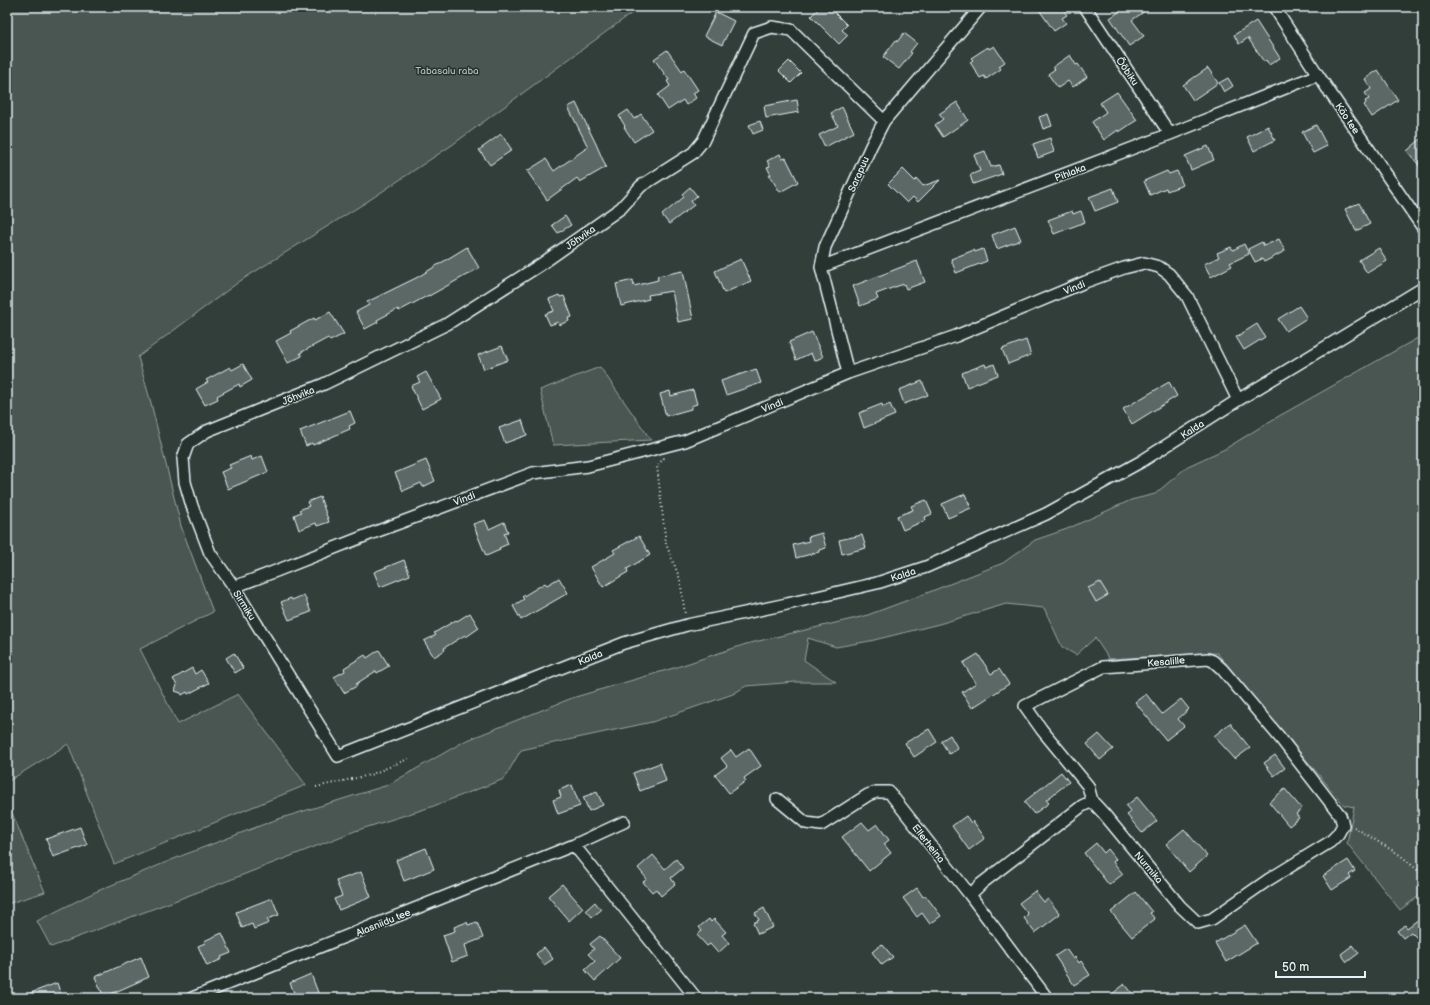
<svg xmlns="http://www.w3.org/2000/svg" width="1430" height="1005" font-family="'Balsamiq Sans',sans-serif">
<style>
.green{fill:#495651;stroke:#98a4a4}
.building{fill:#5c6865;stroke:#e8f1f8}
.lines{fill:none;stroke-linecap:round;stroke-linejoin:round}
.street-casing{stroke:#e8f1f8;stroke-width:14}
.path{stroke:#e8f1f8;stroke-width:2;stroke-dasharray:1 3;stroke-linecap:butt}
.street{stroke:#26332d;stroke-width:11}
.labels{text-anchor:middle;stroke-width:3;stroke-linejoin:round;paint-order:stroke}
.park-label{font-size:10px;fill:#b0bbbe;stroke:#26332d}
.street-label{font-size:10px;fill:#e8f1f8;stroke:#26332d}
</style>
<rect width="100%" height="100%" fill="#323e39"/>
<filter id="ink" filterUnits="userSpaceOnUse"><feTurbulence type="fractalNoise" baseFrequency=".025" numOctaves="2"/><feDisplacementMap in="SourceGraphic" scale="8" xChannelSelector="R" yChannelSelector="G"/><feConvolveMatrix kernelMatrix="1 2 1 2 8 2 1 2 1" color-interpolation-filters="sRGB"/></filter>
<g filter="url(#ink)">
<!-- green -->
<path class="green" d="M7,7H640L452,145L368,201L240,281L138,357L151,403L181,526L213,612L140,649L178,724L238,694L306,785L114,864L68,744L7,782Z
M1423,335V893L1400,910L1347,843L1354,807L1344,805L1217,653L1109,659L1095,638L1076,655L1062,647L1044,608L1006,604L939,624L870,641L836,647L808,638L804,660L836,682H796L746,686L733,694L652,722L521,750L504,779L431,807L355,831L222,883L51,947L37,921L95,892L181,856L275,820L388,785L465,741L572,698L677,667L746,644L865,616L919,596L1003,563L1035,540L1067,529L1131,500L1155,494L1188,466L1225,449L1272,420Z
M600,367L651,440L553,445L540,390Z
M7,801L45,892L7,904Z"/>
<!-- building -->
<path class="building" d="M820,7H829L847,25L842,30L848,35L839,44L811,16Z
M1037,7H1061L1067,15L1062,18L1066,23L1054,31Z
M1126,7H1151L1132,20L1144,36L1129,46L1110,18Z
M716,12L734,21L722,45L704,36Z
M1256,21L1280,58L1269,65L1266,60L1264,62L1248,38L1239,44L1234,35Z
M904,33L917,43L910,52L912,53L899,69L883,57L896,40L897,42Z
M994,46L1005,62L999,66L1001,69L986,79L984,76L980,78L970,62L973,60L971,58L988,47L989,49Z
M667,50L682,71L684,69L698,90L693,93L696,98L686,105L683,100L668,110L658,95L670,86L667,81L669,80L654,59Z
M1070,55L1076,65L1078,64L1087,77L1073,87L1068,81L1058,88L1048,74L1055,69L1053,67Z
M789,61L801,73L791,83L779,71Z
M1208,68L1218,83L1193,100L1183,85Z
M1378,70L1398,100L1372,117L1364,105L1366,103L1365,101L1369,99L1365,93L1371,89L1365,79Z
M1228,78L1233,86L1224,92L1219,83Z
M1117,92L1137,120L1119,132L1118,130L1104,140L1092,122L1106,112L1100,103Z
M797,100L799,112L766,118L764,106Z
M957,102L968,120L943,137L935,125L943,119L939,114Z
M576,103L596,144L606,167L580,182L577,178L547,200L527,171L546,159L554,171L588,147L568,107Z
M842,107L854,132L825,147L819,135L838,126L831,113Z
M628,110L634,119L641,114L652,130L634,142L624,127L625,126L619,116Z
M1048,114L1052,126L1043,129L1039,117Z
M760,121L763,130L753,134L749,125Z
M1316,125L1327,146L1313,153L1302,132Z
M1268,126L1275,140L1254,151L1247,137Z
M501,134L512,150L490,165L479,150Z
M1423,137V170L1407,151Z
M1050,138L1054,152L1038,158L1033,144Z
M1208,146L1214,160L1191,170L1185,156Z
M985,151L991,167L999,165L1002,174L973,184L970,175L980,171L974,155Z
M780,154L782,159L786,158L798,182L780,192L769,175H771L767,167L770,166L767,161Z
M903,169L915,181L917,179L923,186L940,180L918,202L913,197L907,203L888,184Z
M1167,171L1169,174L1177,171L1183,185L1167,191L1166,188L1150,195L1144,181Z
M690,187L697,196L691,201L694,205L669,224L662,215L684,197L682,194Z
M1113,188L1118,202L1095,211L1089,197Z
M1359,203L1370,224L1356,231L1345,209Z
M1072,211L1073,214L1081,211L1085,222L1054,234L1048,220Z
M565,216L571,225L558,233L552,225Z
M1015,226L1021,240L997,249L992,235Z
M1279,239L1285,251L1264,262L1262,259L1255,262L1248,249L1262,242L1264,246Z
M1244,244L1249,254L1230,263L1232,266L1211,277L1204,264L1219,257L1217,253L1231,247L1233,250Z
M467,247L479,268L429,296V295L399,311L398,309L377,320L378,322L365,329L356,312L369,305L367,302L418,277Z
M1379,248L1387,261L1367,273L1359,260Z
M983,249L987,261L956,273L951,259L974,250L975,252Z
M741,259L751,281L724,293L715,271Z
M917,261L925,282L906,289L904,284L895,287L876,294L878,299L860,306L853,286Z
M683,271L693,319L678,322L672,291L648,295L649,299L621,306L616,284L633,280L634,286L658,280L657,276Z
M559,295L560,297L564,296L572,317L568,318L569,321L559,325L558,322L550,325L545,314L554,311L549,299Z
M1299,306L1307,318L1286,331L1278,319Z
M330,312L344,334L330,341L328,338L300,353L302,356L288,363L276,341L291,333L290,331L314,318L315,320Z
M1257,324L1265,337L1244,350L1236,337Z
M812,332L823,357L814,361L811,353L796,360L789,342Z
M1026,340L1031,355L1008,364L1002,349Z
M502,346L508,360L484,369L478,355Z
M243,364L252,380L240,387L239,384L217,396L218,399L205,405L196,389L208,382L206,380L230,367L232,370Z
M985,364L986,367L994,364L998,375L967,387L962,373Z
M756,369L761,383L726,395L721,381Z
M426,372L441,399L422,409L411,386L420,382L417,377Z
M922,381L928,395L904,404L899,390Z
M1169,382L1177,396L1132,424L1123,409Z
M693,390L697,404L691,406V409L666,416L660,394L670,391L671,396Z
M882,404L883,407L890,404L895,415L864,428L859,413Z
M350,411L355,423L349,426L350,429L313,445L312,443L306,446L300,431Z
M522,420L527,435L505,443L499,428Z
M251,456L252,460L262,456L268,472L228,489L221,472L231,468L229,465Z
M426,460L435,481L423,487L421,483L403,491L395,473Z
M965,494L971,508L948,518L942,504Z
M320,497L329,522L317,526L316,523L299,530L294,515L301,512L299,510L309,506L307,502Z
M926,500L932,514L925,517L926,520L903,530L897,516L913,510L911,506Z
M485,520L489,529L504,522L508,532L504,533L508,544L499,548L500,550L486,556L473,524Z
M822,533L826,548L819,550V552L796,558L793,545L809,541L808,537Z
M862,535L866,548L842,554L839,540Z
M639,536L650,555L627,569L628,572L603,587L591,567L615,553L613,550Z
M404,560L410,575L380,587L374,572Z
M559,578L568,593L521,620L513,606L524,599L522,597L545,583L547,585Z
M1100,582L1108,595L1096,602L1088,588Z
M304,595L311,612L289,620L281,602L291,598L292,600Z
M470,613L479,628L466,637L465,635L444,648L445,650L434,657L424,641L436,635L434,633L456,620L457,621Z
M379,650L389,666L377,673L376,671L356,684L357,686L344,693L334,677L345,671L344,668L365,655L367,658Z
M234,653L243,668L235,673L226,658Z
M978,654L991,674L999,669L1009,684L972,708L962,692L976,683L963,663Z
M192,668L195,674L201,670L209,683L188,694L187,692L182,695L181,693L175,691L177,685L173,679Z
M1146,694L1162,714L1181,699L1189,709L1178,719L1184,726L1166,740L1135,702Z
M1230,723L1250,748L1235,759L1214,736Z
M929,729L937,742L914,757L905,743Z
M1099,734L1113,749L1100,760L1087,744Z
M950,735L958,749L949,754L941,741Z
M749,748L761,766L744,778L746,781L729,793L715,775L727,766L721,758L731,750L736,757Z
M1275,755L1285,768L1274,776L1264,763Z
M660,763L666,781L640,791L633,773Z
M1061,772L1069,782L1046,800L1049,803L1034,814L1024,802Z
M572,785L580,806L558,814L553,800L561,797L559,790Z
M1285,789L1302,809L1296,814L1299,818L1289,826L1269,802Z
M597,792L603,805L589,811L583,797Z
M1137,797L1157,821L1142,833L1127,815L1131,812L1126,806Z
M966,816L971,823L973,821L985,838L969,850L952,826Z
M862,822L869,830L877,824L889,840L884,844L891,853L869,871L842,837Z
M80,827L87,845L53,857L46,839Z
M1184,829L1207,856L1189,872L1166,844Z
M1096,843L1104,853L1108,849L1116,859L1113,862L1123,874L1109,885L1084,853Z
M426,848L434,869L404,881L396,860Z
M653,855L665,869L676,859L683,868L671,878L675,884L661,896L656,889L652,892L643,882L647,879L638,868Z
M1348,860L1355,871L1349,875L1351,878L1332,890L1323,876Z
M361,872L371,897L339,910L334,899L342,896L336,881Z
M562,884L583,908L569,921L548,896Z
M917,888L923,897L925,895L941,916L930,924L922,913L917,917L903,898Z
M1035,891L1044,902L1048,899L1060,914L1035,933L1024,918L1028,914L1019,903Z
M1136,892L1152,912L1150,913L1155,919L1132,937L1111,912Z
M272,898L279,915L267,919L269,923L254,929L252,924L242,928L236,912Z
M595,902L601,910L592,917L586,910Z
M764,908L773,927L758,934L753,923L759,920L755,913Z
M1423,916V944L1411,932L1403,938L1397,931L1405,925L1407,928Z
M709,919L711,922L714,919L726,932L722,935L729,943L718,953L710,944L707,946L697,935L702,931L699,927Z
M467,922L468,925L477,922L483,938L465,945L468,956L452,962L443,935L455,931L454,927Z
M1245,925L1257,943L1226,962L1215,943Z
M222,933L231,953L221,957L222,959L207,966L198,946L205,943L204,941Z
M600,936L620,958L595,981L585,970L595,961L588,954L594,949L590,944Z
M882,944L893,957L882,965L872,952Z
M1353,945L1359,953L1347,962L1341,954Z
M544,947L553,959L544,965L536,954Z
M1066,949L1073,959L1075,957L1079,963L1081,961L1090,975L1074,985L1055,956Z
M141,957L149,977L104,997L95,977Z
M311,974L320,998H296L290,983Z
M57,983L62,998H20V997Z
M1125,984L1136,998H1107Z"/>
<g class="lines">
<defs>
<path id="street" d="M1085,7L1170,134
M1274,7L1318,75L1423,228
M884,121L791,30L772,27L754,33L703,141L693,153L641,186L621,208L540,265L447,324L324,384L207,431L188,444L183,458L185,482L192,506L210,553L234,587L338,756L624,643L687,625L787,604L877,583L926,567L1046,514L1142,461L1238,400L1423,288
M821,267L1170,134L1318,75
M848,373L821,267L825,247L871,146L884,121L981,7
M234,587L276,571L370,534L533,473L588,466L685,441L848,373L956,336L1085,282L1124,268L1144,263L1159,267L1169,274L1187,296L1238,400
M777,799L806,823L821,825L868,795L876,792H889L970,895L1047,998
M574,845L696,998
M970,895L981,884L1082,806L1092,801L1104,814L1180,906L1198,923L1212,919L1268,880L1330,842L1338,834L1343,825L1340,815L1281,739L1222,669L1213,661L1208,659L1103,667L1025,706L1042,730L1088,786L1092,801
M192,998L574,845L624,822"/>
</defs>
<!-- street casing -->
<use href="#street" class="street-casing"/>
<!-- path -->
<path class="path" d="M1417,278L1423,272
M664,458L657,466L666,544L680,579L685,614
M316,787L370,775L408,759
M1354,827L1400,855L1423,875"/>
<!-- street -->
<use href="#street" class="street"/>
</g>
</g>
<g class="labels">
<!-- park labels -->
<g class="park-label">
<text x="447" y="74">Tabasalu raba</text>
</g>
<!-- street labels -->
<g class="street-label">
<text transform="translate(1128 71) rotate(56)" y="4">Ööbiku</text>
<text transform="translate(1348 118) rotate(56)" y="4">Käo tee</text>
<text transform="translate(1070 172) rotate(-21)" y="4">Pihlaka</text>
<text transform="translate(858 174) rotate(-66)" y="4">Sarapuu</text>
<text transform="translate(580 237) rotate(-35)" y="4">Jõhvika</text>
<text transform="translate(1074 287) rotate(-22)" y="4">Vindi</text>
<text transform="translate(298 395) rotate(-22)" y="4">Jõhvika</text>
<text transform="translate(772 405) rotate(-22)" y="4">Vindi</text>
<text transform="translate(1192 429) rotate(-33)" y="4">Kalda</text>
<text transform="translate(464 498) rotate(-21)" y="4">Vindi</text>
<text transform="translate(903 574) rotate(-18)" y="4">Kalda</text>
<text transform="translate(245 605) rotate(58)" y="4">Sirmiku</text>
<text transform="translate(590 657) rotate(-22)" y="4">Kalda</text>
<text transform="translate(1166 661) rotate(-5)" y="4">Kesalille</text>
<text transform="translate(929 843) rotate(52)" y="4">Ellerheina</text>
<text transform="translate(1149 867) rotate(50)" y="4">Nurmika</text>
<text transform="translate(383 922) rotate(-22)" y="4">Alasniidu tee</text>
</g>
</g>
<!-- margin -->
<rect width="1430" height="1005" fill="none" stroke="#26332d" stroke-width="24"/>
<rect x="12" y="12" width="1406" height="981" fill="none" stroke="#e8f1f8" stroke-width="1.5" filter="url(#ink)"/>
<!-- scale -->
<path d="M1276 971v6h89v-6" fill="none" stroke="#e8f1f8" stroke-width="2"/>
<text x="1282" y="971" font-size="12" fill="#e8f1f8" stroke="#26332d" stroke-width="3" paint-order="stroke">50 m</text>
</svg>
